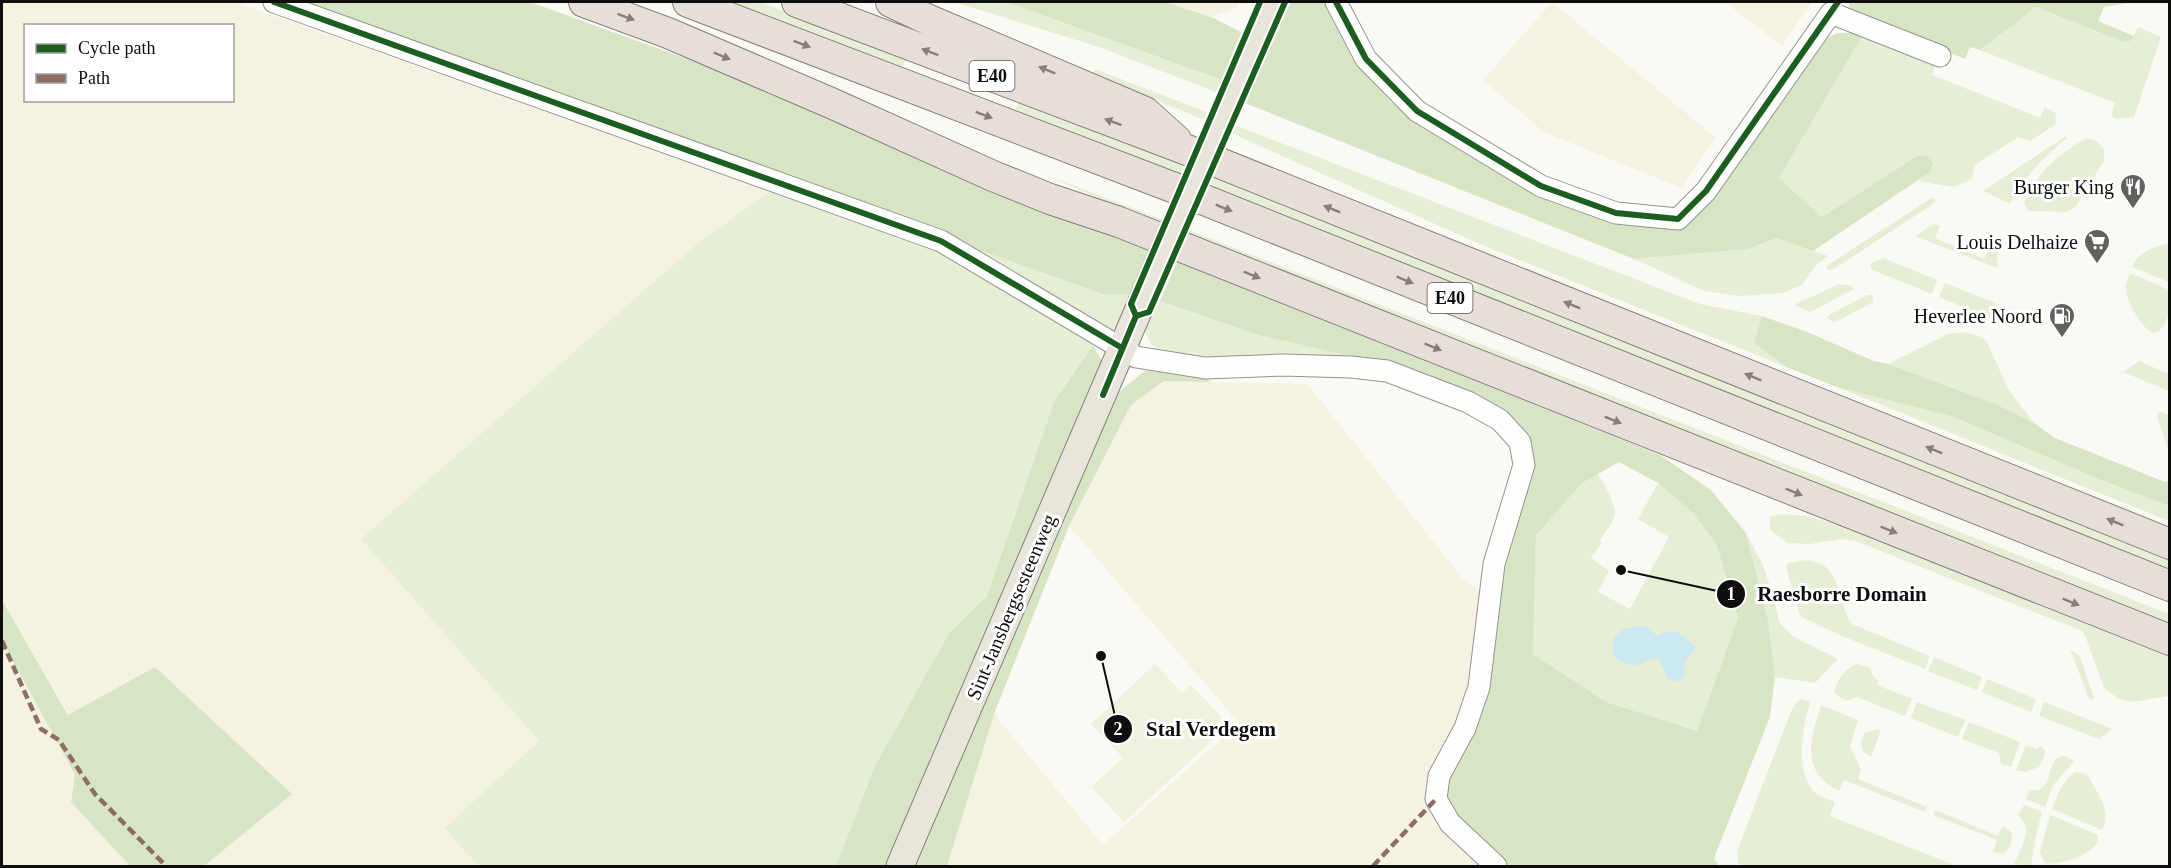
<svg xmlns="http://www.w3.org/2000/svg" width="2171" height="868" font-family="'Times New Roman',serif">
<style>
.farmland{fill:#f5f2e1;fill-rule:evenodd}
.green{fill:#e6eed6}
.forest{fill:#d7e5c4;fill-rule:evenodd}
.pitch{fill:#eef2df}
.water{fill:#cce8f1}
.lines{fill:none;stroke-linecap:round;stroke-linejoin:round}
.minor-casing{stroke:#949492;stroke-width:23}
.major-casing{stroke:#82817f;stroke-width:29}
.highway-casing{stroke:#82817f;stroke-width:32}
.minor{stroke:#fefefd;stroke-width:21}
.major{stroke:#eae5db;stroke-width:27}
.highway{stroke:#e7ded7;stroke-width:30}
.major-bridge-casing{stroke:#82817f;stroke-width:29;stroke-linecap:butt}
.major-bridge{stroke:#eae5db;stroke-width:27}
.quiet{stroke:#8d6e63;stroke-width:4.5;stroke-dasharray:9 4.5;stroke-linecap:butt}
.cycleway-casing{stroke:#fff;stroke-width:10}
.cycleway{stroke:#1b5e20;stroke-width:6}
.oneway{fill:#85807d}
.labels{text-anchor:middle;stroke-width:6;stroke-linejoin:round;paint-order:stroke}
.shield{fill:#fff;stroke:#565656;stroke-width:1.5}
.shield-label{font-size:18px;font-weight:bold;fill:#0e0e0e}
.poi-label{font-size:20px;fill:#0e0e0e;stroke:#fff;text-anchor:end}
.street-label{font-size:20px;fill:#0e0e0e;stroke:#fff}
.leader{fill:none;stroke:#0e0e0e;stroke-width:2}
.callout-dot{fill:#0e0e0e;stroke:#fff;stroke-width:2}
.mark-label{font-size:18px;text-anchor:middle;font-weight:bold;fill:#fff}
.callout-label{font-size:21px;text-anchor:middle;font-weight:bold;fill:#0e0e0e;stroke:#fff;stroke-width:6;stroke-linejoin:round;paint-order:stroke}
</style>
<rect width="100%" height="100%" fill="#faf9f4"/>
<!-- farmland -->
<path class="farmland" d="M2,2H234L623,139L774,188L697,244L361,539L539,741L446,828L478,866H204L292,794L69,715L2,600ZM26,26H232V100H26Z
M1165,2H1240L1237,8L1211,17Z
M1552,2L1716,138L1681,188L1544,132L1483,80Z
M1725,2H1812L1782,46Z
M1164,381L1307,384L1465,581L1490,599L1496,866H947L994,714L1103,845L1239,723L1069,526L1131,405Z
M2,641L75,775L71,802L130,866H2Z"/>
<!-- green -->
<path class="green" d="M727,2H760L907,57L902,68Z
M954,2H1006L1222,80L1216,92L1099,47Z
M2036,7L2124,42L2131,41L2138,27L2161,37L2134,117L2116,119L2111,116L2115,103L1980,50Z
M1864,33L1936,63L1932,75L2040,118L2045,107L2056,113L2055,125L2030,141L2018,137L1975,165L1972,179L1953,187L1918,181L1930,172L1919,155L1822,217L1779,178Z
M1095,69L1206,112L1204,120L1093,74Z
M1019,101L1183,164L1181,173L1015,110Z
M1234,125L1700,304L1762,316L1754,343L1786,367L1489,248L1231,133Z
M2066,136L2067,138C2040,161 2028,172 2010,204L1983,191Z
M2087,138L2097,141L2104,149V161L2076,206L2067,212L2028,211L2024,203C2036,173 2059,153 2087,138Z
M1046,175L1161,219L1159,225Z
M1212,177L2169,560V571L1208,186Z
M774,188L952,256L1093,345L1054,402L987,596L949,633L875,766L836,866H478L445,828L539,741L361,539L697,244Z
M1933,197L1936,200L1933,204L1832,270L1826,269L1828,265Z
M1934,224L1940,226L1935,238L1984,259L1990,246L1998,249L1997,268L1915,236Z
M1189,230L2169,614V631L1186,239Z
M943,236L1101,294H1130L1122,321L1113,330L1104,329Z
M1776,238L1828,256L1816,265L1802,285L1783,293L1741,296L1704,291L1634,259L1748,249Z
M2169,243V282L2132,267C2140,250 2153,248 2169,243Z
M1883,258L1937,280L1932,294L1872,270L1870,264Z
M2130,273L2169,290C2170,306 2171,326 2154,333C2143,330 2129,305 2126,293C2125,286 2127,280 2130,273Z
M1945,283L1995,303L1997,321L1939,297Z
M1839,284L1852,286L1854,289L1810,312L1794,305Z
M1867,295H1873V302L1838,321L1833,322L1827,318L1829,315Z
M1160,301L1258,335L1389,365L1204,359L1166,355L1151,344L1143,328Z
M1964,332L1981,337L1987,342L2008,389L2034,423L1998,405L1888,364L1948,334Z
M2139,361L2169,374V391L2123,372Z
M1837,387L1955,417L2104,481L2169,506V521Z
M2159,411L2169,415V453L2157,416Z
M1597,474C1604,481 1616,505 1615,515C1613,523 1604,533 1600,541L1602,542L1591,558L1609,571L1598,592L1630,609L1669,537L1638,519L1658,483L1693,513L1718,545L1738,618L1697,731L1606,702L1533,654L1536,534L1582,483Z
M1784,514L1806,516L1843,526L2169,656V696L2133,702L2119,699L2104,688L2086,638L2082,631L1856,541L1840,539L1810,544L1788,543L1770,530V516Z
M1746,533L1762,563L1774,598L1779,622L1792,636L1838,659L1815,683L1775,677L1768,620Z
M1806,560C1843,563 1836,600 1852,624L1930,656L1925,669L1837,634L1802,617L1799,613L1786,567L1788,563Z
M2070,649L2080,657L2094,698L2092,700L2089,699Z
M1934,657L1982,677L1977,690L1928,671Z
M1856,664L1869,667L1875,679L1879,681L1877,685L1912,699L1905,716L1857,697L1846,701L1835,694C1834,681 1845,670 1856,664Z
M1987,679L2036,699L2031,712L1982,692Z
M1802,699L1810,702C1803,727 1793,775 1817,794C1822,797 1829,800 1835,802L1830,816L1957,866H1743L1738,864L1737,851L1792,709L1798,701Z
M1917,702L1965,720L1958,737L1911,718Z
M2044,702L2112,729L2099,739L2039,716Z
M1821,705L1858,720L1850,747L1861,769L1858,779L1927,807L1925,812L1844,780L1839,791C1800,772 1810,740 1821,705Z
M1969,722L2020,742L2011,767L2001,764L1999,753L1962,739Z
M1873,730H1881L1871,757L1863,751L1861,742L1864,734Z
M2026,745L2038,749L2039,745L2045,750L2044,757L2039,767L2025,772L2016,770Z
M2065,756L2074,761L2053,786L2045,807L2026,799L2029,790C2058,794 2042,757 2065,756Z
M2076,772L2085,774L2089,777C2097,793 2113,812 2102,830L2052,809C2057,797 2063,778 2076,772Z
M2024,805L2042,812L2035,839L2031,866L2014,864C2020,849 2035,828 2018,816Z
M1935,810L1998,836L2003,825L2012,833L2011,845L2003,854L1993,852L1997,840L1933,815Z
M2050,815L2098,835C2102,853 2058,867 2045,863L2040,852Z"/>
<!-- forest -->
<path class="forest" d="M289,2H530L770,89L1149,249L1130,294H1102Z
M1006,2H1165L1211,17L1243,33L1222,80Z
M1286,2H1331L1368,75L1391,102L1414,119L1469,155L1665,227L1817,43L1837,33H1864L1779,178L1822,217L1919,155L1927,156L1933,163L1930,172L1813,251L1776,238L1748,249L1634,259L1245,103Z
M1849,2H2134L2104,7L2098,21L2134,36L2131,41L2124,42L2036,7L1980,50L1970,47L1965,59L1854,13L1849,7Z
M1178,260L1660,455L1711,490L1746,533L1768,620L1775,677L1770,717L1714,858L1719,866H1507L1448,811L1443,801L1503,556L1533,458L1529,434L1496,409L1389,365L1258,335L1160,301ZM1619,462L1658,483L1693,513L1717,545L1738,618L1697,731L1606,702L1533,654L1536,535L1582,483Z
M1762,316L1807,332L1874,361L1888,364L1998,405L2034,423L2055,438L2165,482L2169,480V506L2104,481L1954,417L1837,387L1786,367L1754,343Z
M1093,345L1119,392L1145,371L1207,372L1209,382L1164,381L1131,405L1069,526L994,714L947,866H836L875,766L949,633L987,596L1054,402Z
M2,600L68,715L155,667L292,794L204,866H130L71,802L75,775L2,641Z"/>
<!-- pitch -->
<path class="pitch" d="M1155,664L1182,693L1191,685L1229,725L1124,822L1091,787L1123,758L1091,724Z"/>
<!-- water -->
<path class="water" d="M1642,626H1647L1657,636L1665,632L1676,631L1695,646V651C1693,652 1689,656 1687,658C1680,668 1692,685 1669,680L1658,658C1650,658 1644,664 1635,665C1617,665 1609,654 1614,637L1623,629Z"/>
<g class="lines">
<defs>
<path id="minor" d="M274,2L941,241L1136,357L1205,368L1282,365L1351,367L1387,371L1468,402L1500,420L1520,442L1524,465L1494,564L1479,687L1465,728L1439,776L1436,799L1450,823L1496,866
M1336,2L1366,59L1417,111L1541,186L1616,213L1678,219L1706,191L1831,13L1940,56"/>
<path id="major" d="M1247,59L1272,2
M900,866L1145,295"/>
<path id="highway" d="M584,2L668,33L831,103L993,176L1050,199L1119,222L2170,640
M688,2L1172,187L2170,586
M797,2L1187,150L2170,544
M891,2L929,20L1145,112L1176,140"/>
</defs>
<!-- minor casing -->
<use href="#minor" class="minor-casing"/>
<!-- major casing -->
<use href="#major" class="major-casing"/>
<!-- highway casing -->
<use href="#highway" class="highway-casing"/>
<!-- minor -->
<use href="#minor" class="minor"/>
<!-- major -->
<use href="#major" class="major"/>
<!-- highway -->
<use href="#highway" class="highway"/>
<defs>
<path id="major-bridge" d="M1145,295L1247,59"/>
</defs>
<!-- major-bridge casing -->
<use href="#major-bridge" class="major-bridge-casing"/>
<!-- major-bridge -->
<use href="#major-bridge" class="major-bridge"/>
<!-- quiet -->
<path class="quiet" d="M2,641L41,729L59,740L95,794L166,866
M1373,866L1436,799"/>
<defs>
<path id="cycleway" d="M274,2L941,241L1122,348
M1336,2L1366,59L1417,111L1541,186L1616,213L1678,219L1706,191L1838,2
M1136,316L1149,312L1285,2
M1136,316L1131,304L1260,2
M1103,395L1136,316"/>
</defs>
<!-- cycleway casing -->
<use href="#cycleway" class="cycleway-casing"/>
<!-- cycleway -->
<use href="#cycleway" class="cycleway"/>
</g>
<!-- one-way arrows -->
<defs><path id="oneway-solid" d="M-6-.8H1V-3.2L6.5 0L1 3.2V.8H-6Z" transform="scale(1.5)"/></defs>
<g class="oneway">
<use href="#oneway-solid" transform="translate(626 17) rotate(20)"/>
<use href="#oneway-solid" transform="translate(802 44) rotate(21)"/>
<use href="#oneway-solid" transform="translate(930 52) rotate(-159)"/>
<use href="#oneway-solid" transform="translate(722 56) rotate(23)"/>
<use href="#oneway-solid" transform="translate(1047 70) rotate(-157)"/>
<use href="#oneway-solid" transform="translate(984 115) rotate(21)"/>
<use href="#oneway-solid" transform="translate(1113 122) rotate(-159)"/>
<use href="#oneway-solid" transform="translate(1224 208) rotate(22)"/>
<use href="#oneway-solid" transform="translate(1332 209) rotate(-158)"/>
<use href="#oneway-solid" transform="translate(1252 275) rotate(22)"/>
<use href="#oneway-solid" transform="translate(1405 280) rotate(22)"/>
<use href="#oneway-solid" transform="translate(1572 305) rotate(-158)"/>
<use href="#oneway-solid" transform="translate(1433 347) rotate(22)"/>
<use href="#oneway-solid" transform="translate(1753 377) rotate(-158)"/>
<use href="#oneway-solid" transform="translate(1613 420) rotate(22)"/>
<use href="#oneway-solid" transform="translate(1934 450) rotate(-158)"/>
<use href="#oneway-solid" transform="translate(1794 492) rotate(22)"/>
<use href="#oneway-solid" transform="translate(2115 522) rotate(-158)"/>
<use href="#oneway-solid" transform="translate(1889 530) rotate(22)"/>
<use href="#oneway-solid" transform="translate(2071 602) rotate(22)"/>
</g>
<!-- icons -->
<defs>
<symbol id="restaurant-pin" viewBox="-11 -11 22 30"><path d="M0 17L-7.5 6A9.5 9.5 0 1 1 7.5 6Z" fill="#61605e" stroke="#fff"/><path d="M-5-6h1v4h1v-4h1v4h1v-4h1v5L-1.5 .5V6h-2V.5L-5-1ZM5-6V6H3V1.5H1.5Q1.5-4 5-6Z" fill="#fff"/></symbol>
<symbol id="supermarket-pin" viewBox="-11 -11 22 30"><path d="M0 17L-7.5 6A9.5 9.5 0 1 1 7.5 6Z" fill="#61605e" stroke="#fff"/><path d="M-6-5.5h2.5l.6 2H6L4.5 2H-2.5L-4.4-4H-6ZM-1.5 3.2a1.3 1.3 0 1 0 .1 0ZM3 3.2a1.3 1.3 0 1 0 .1 0Z" fill="#fff"/></symbol>
<symbol id="fuel-pin" viewBox="-11 -11 22 30"><path d="M0 17L-7.5 6A9.5 9.5 0 1 1 7.5 6Z" fill="#61605e" stroke="#fff"/><path d="M-5.5-6h7V0h2V4h1.3V-2.5L3-4.5l.8-.8L6-3V5H2.5V1h-1V6h-7ZM-4.2-4.7v3.2H.2V-4.7Z" fill="#fff"/></symbol>
</defs>
<g fill-rule="evenodd">
<use href="#restaurant-pin" x="2118" y="172" width="30" height="40"/>
<use href="#supermarket-pin" x="2082" y="227" width="30" height="40"/>
<use href="#fuel-pin" x="2047" y="301" width="30" height="40"/>
</g>
<g class="labels">
<!-- shield labels -->
<g class="shield">
<rect x="969.5" y="61" width="45" height="30" rx="4.5"/>
<rect x="1427.5" y="283" width="45" height="30" rx="4.5"/>
</g>
<g class="shield-label">
<text x="992" y="82">E40</text>
<text x="1450" y="304">E40</text>
</g>
<!-- poi labels -->
<g class="poi-label">
<text x="2114" y="194">Burger King</text>
<text x="2078" y="249">Louis Delhaize</text>
<text x="2042" y="323">Heverlee Noord</text>
</g>
<!-- street labels -->
<g class="street-label">
<text transform="translate(1011 607) rotate(-67)" y="7">Sint-Jansbergsesteenweg</text>
</g>
</g>
<!-- callouts -->
<path class="leader" d="M1621 570L1731 594M1101 656L1118 729"/>
<g class="callout-dot">
<circle cx="1621" cy="570" r="6"/>
<circle cx="1101" cy="656" r="6"/>
<circle cx="1731" cy="594" r="15"/>
<circle cx="1118" cy="729" r="15"/>
</g>
<g class="mark-label">
<text x="1731" y="600">1</text>
<text x="1118" y="735">2</text>
</g>
<g class="callout-label">
<text x="1842" y="601">Raesborre Domain</text>
<text x="1211" y="736">Stal Verdegem</text>
</g>
<!-- border -->
<rect width="2171" height="868" fill="none" stroke="#0e0e0e" stroke-width="6"/>
<!-- legend -->
<rect x="24" y="24" width="210" height="78" fill="#ffffff" stroke="#9f9f9f" stroke-width="1.5"/>
<rect x="36" y="44" width="30" height="9" fill="#1b5e20" stroke="#9f9f9f" stroke-width="1.5"/>
<text x="78" y="54" font-size="18" fill="#0e0e0e">Cycle path</text>
<rect x="36" y="74" width="30" height="9" fill="#8d6e63" stroke="#9f9f9f" stroke-width="1.5"/>
<text x="78" y="84" font-size="18" fill="#0e0e0e">Path</text>
</svg>
